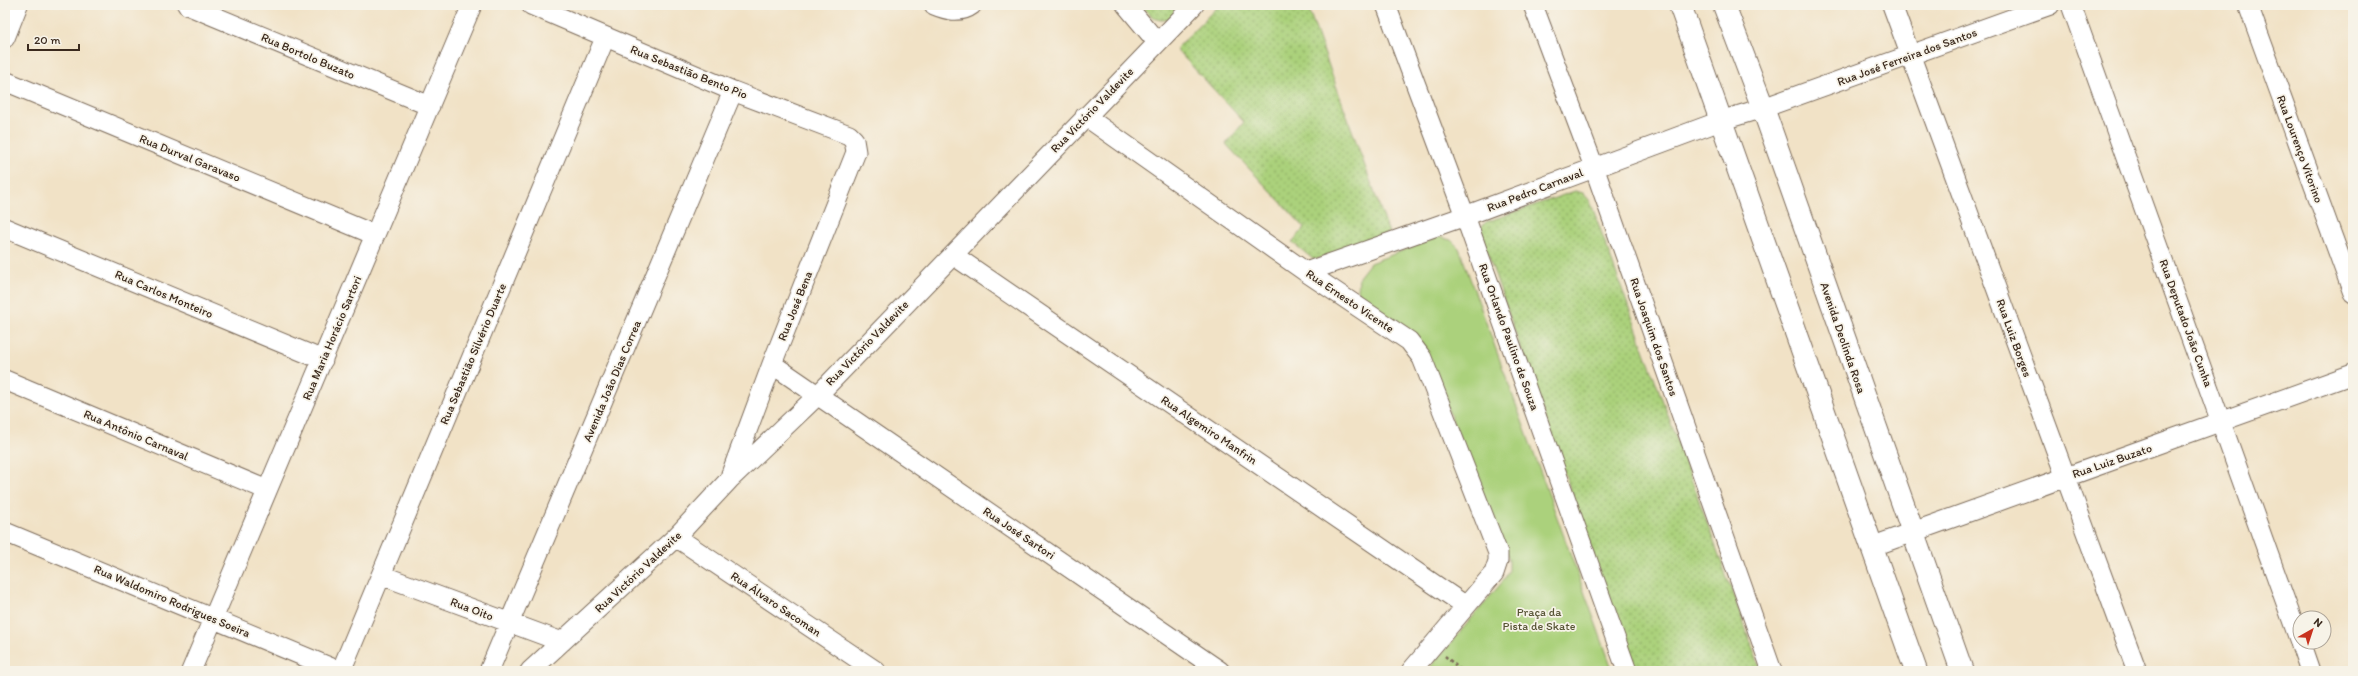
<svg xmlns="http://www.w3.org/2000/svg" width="2358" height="676" font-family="Itim,sans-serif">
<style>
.grass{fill:url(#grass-dots);stroke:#737e4c}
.park{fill:#abd17b;stroke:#737e4c}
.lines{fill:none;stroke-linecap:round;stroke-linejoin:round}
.minor-casing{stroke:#7b6a59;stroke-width:21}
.tertiary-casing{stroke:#7b6a59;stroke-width:24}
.path{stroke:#7b6a59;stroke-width:2.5;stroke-dasharray:3 3;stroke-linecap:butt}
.minor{stroke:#fff;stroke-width:19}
.tertiary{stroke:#fff;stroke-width:22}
.labels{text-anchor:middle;stroke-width:3.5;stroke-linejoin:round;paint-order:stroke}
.street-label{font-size:12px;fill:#3b2a1e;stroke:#f7f3e8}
.park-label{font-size:12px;fill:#575435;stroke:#f7f3e8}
</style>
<defs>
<pattern id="grass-dots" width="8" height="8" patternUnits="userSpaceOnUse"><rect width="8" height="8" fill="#abd17b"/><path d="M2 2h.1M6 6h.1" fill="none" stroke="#8caa64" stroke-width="1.8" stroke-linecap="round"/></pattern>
</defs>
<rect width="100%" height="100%" fill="#f7f3e8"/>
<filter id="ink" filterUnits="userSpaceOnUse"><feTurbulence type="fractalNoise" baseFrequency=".025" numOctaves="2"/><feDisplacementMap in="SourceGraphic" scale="8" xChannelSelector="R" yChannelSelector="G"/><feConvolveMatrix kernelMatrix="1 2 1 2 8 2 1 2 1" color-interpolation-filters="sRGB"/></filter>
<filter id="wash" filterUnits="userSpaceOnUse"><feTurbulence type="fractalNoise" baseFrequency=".012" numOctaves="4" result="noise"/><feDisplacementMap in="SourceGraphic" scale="16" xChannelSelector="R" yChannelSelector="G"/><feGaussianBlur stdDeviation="0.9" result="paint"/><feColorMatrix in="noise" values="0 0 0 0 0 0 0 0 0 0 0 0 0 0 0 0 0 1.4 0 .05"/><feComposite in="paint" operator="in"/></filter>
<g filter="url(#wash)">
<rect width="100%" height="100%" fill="#f1e2c6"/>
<!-- grass -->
<path class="grass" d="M1141,5H1187C1167,22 1160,28 1141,5Z
M1219,5H1307L1389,233L1314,260L1292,242L1305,228L1226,144L1244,122L1176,49Z
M1575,191L1583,193L1590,201L1761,671H1634L1479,229L1486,222Z"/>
<!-- park -->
<path class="park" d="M1439,237L1451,240L1459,248L1613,671H1427L1504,580L1509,570V560L1421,343L1361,298L1358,290L1359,277L1370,263Z"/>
</g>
<g filter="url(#ink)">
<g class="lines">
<defs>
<path id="minor" d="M187,5L430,106
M531,5L733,91L849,135L854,140L856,152L772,364L731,474
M934,5C946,10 960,14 972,5
M1126,5L1157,42
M1386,5L1465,216L1627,671
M1533,5L1594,167L1772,671
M1892,5L2137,671
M2071,5L2300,642
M2248,5L2353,293
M5,38L18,5
M5,81L375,235
M1085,116L1306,272L1409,341L1422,358L1498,553V561L1494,573L1411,671
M5,228L323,360
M953,255L1466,606
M1306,272L1465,216L1723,120L1763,108L2050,5
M772,364L1220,671
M5,380L267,490
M5,532L339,671
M676,537L876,671
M1871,547L2353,374
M381,575L562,642
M2300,642L2310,671
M191,671L472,5
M341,671L605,38
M489,671L733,91
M530,671L676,537L729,480L818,395L1194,5"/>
<path id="tertiary" d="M1680,5L1916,671
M1724,5L1763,108L1962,671"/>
</defs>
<!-- minor casing -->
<use href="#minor" class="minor-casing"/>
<!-- tertiary casing -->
<use href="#tertiary" class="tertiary-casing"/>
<!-- path -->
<path class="path" d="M1445,656L1462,671"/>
<!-- minor -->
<use href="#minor" class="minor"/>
<!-- tertiary -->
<use href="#tertiary" class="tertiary"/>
</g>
</g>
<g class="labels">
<!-- street labels -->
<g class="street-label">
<text transform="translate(308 56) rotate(23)" y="4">Rua Bortolo Buzato</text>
<text transform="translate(1907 57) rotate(-20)" y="4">Rua José Ferreira dos Santos</text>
<text transform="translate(689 72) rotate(22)" y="4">Rua Sebastião Bento Pio</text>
<text transform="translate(1092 110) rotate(-46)" y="4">Rua Victório Valdevite</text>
<text transform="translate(2300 149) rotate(70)" y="4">Rua Lourenço Vitorino</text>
<text transform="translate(190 158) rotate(22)" y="4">Rua Durval Garavaso</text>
<text transform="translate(1535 190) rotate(-21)" y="4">Rua Pedro Carnaval</text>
<text transform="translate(164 294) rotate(23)" y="4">Rua Carlos Monteiro</text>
<text transform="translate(1350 301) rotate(34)" y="4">Rua Ernesto Vicente</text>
<text transform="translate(795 306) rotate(-68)" y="4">Rua José Bena</text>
<text transform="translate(2186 323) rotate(70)" y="4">Rua Deputado João Cunha</text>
<text transform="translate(1509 337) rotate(70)" y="4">Rua Orlando Paulino de Souza</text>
<text transform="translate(1654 337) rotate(71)" y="4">Rua Joaquim dos Santos</text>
<text transform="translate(332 338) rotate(-67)" y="4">Rua Maria Horácio Sartori</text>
<text transform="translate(1843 338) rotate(71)" y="4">Avenida Deolinda Rosa</text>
<text transform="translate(2014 338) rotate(70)" y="4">Rua Luiz Borges</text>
<text transform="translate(867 343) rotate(-46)" y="4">Rua Victório Valdevite</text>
<text transform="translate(473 354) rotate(-67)" y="4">Rua Sebastião Silvério Duarte</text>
<text transform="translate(612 381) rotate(-67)" y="4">Avenida João Dias Correa</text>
<text transform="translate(1209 430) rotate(34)" y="4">Rua Algemiro Manfrin</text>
<text transform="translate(136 435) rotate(23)" y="4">Rua Antônio Carnaval</text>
<text transform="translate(2112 461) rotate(-19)" y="4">Rua Luiz Buzato</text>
<text transform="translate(1019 533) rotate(34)" y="4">Rua José Sartori</text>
<text transform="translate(638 572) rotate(-43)" y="4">Rua Victório Valdevite</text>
<text transform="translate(172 601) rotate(23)" y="4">Rua Waldomiro Rodrigues Soeira</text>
<text transform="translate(776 604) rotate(34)" y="4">Rua Álvaro Sacoman</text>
<text transform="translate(472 609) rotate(21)" y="4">Rua Oito</text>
</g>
<!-- park labels -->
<g class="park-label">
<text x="1539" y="616">Praça da<tspan x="1539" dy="14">Pista de Skate</tspan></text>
</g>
</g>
<!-- margin -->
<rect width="2358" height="676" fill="none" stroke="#f7f3e8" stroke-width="20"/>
<!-- north arrow -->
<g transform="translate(2312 630) rotate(39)"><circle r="19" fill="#f7f3e8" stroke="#aca397"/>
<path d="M0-3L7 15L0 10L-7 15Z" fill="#c8321e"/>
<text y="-6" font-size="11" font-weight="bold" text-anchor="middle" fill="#3b2a1e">N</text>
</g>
<!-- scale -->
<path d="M28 44v6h51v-6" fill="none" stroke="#3b2a1e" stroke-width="2"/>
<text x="34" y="44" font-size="12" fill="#3b2a1e" stroke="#f7f3e8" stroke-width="3" paint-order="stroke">20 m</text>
</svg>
